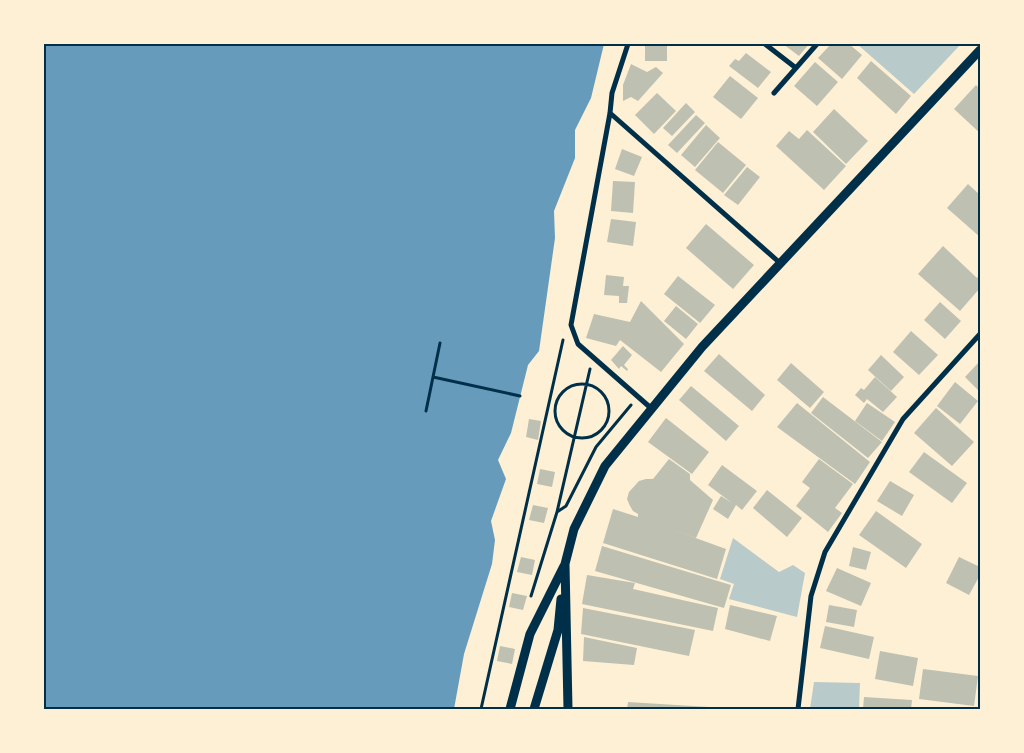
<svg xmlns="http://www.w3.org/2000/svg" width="1024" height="753" font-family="'Fira Sans',sans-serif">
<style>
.green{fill:#b9caca}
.water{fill:#669bbc}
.building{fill:#bec0b2}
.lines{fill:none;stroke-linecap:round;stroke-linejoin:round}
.path{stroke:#003049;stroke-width:3}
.minor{stroke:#003049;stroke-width:5}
.tertiary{stroke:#003049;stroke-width:9}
.neatline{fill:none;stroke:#003049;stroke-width:2}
</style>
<rect width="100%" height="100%" fill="#fdf0d5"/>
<!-- green -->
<path class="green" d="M857,44H961L914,94Z
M733,538L779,572L793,565L805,573L797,617L729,599L734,584L720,579Z
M814,682L860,683L859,709H810Z"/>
<!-- water -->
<path class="water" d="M44,44H604L591,98L575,130V158L554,211L555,238L539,351L528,365L511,433L498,460L506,479L491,521L495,540L492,564L464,654L454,709H44Z"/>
<!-- building -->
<path class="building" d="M645,44H667V61H645Z
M783,44H809L799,56Z
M831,44H849L862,55L842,79L818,58Z
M746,53L771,72L758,88L729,66L735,59L739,61Z
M871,61L911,96L896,114L857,78Z
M815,62L838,82L817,106L794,86Z
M631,64L647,72L656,67L663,73L638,101L631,97L623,101V85Z
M730,76L758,98L741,119L713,97Z
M976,85L980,89V133L954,109Z
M657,93L676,111L654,134L635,115Z
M686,103L695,112L672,136L663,128Z
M834,109L868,141L846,164L813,132Z
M696,115L705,123L677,153L668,145Z
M706,125L720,138L695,167L681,155Z
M807,130L846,166L824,190L776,146L789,131L799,139Z
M718,142L746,165L723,193L695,170Z
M622,149L642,157L634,176L615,169Z
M747,167L760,177L738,205L724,195Z
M613,181L635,182L633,213L611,211Z
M968,184L980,195V237L947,208Z
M611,219L636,222L633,246L607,242Z
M706,224L754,265L733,289L686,248Z
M943,246L977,278L980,274V288L960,311L918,274Z
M606,275L624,277L623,286H629L627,303H619V296L604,295Z
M678,276L715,305L700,323L664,294Z
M641,301L684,344L661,372L620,340L616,346L586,338L594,314L630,322Z
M940,302L961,321L945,339L924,320Z
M676,306L698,324L686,339L664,321Z
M911,331L938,355L919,375L893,352Z
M623,346L632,355L624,365L628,369L627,371L621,366L619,369L611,360Z
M719,354L765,395L752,411L704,371Z
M881,355L904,377L891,391L868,370Z
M980,361V392L965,377Z
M791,363L824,392L810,408L777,380Z
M875,377L897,397L883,412L867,399L864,403L855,395L861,388L864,390Z
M955,382L978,401L960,424L937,406Z
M691,386L739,426L726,441L679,400Z
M823,397L882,442L868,458L811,413Z
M797,403L870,462L855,484L777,427Z
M867,403L895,422L882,441L855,421Z
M936,408L974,442L952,466L914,433Z
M666,418L709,452L692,474L648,442Z
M529,419L541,421L538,440L526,437Z
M924,452L967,483L952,503L909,472Z
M669,459L690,474V480L713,500L696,538L668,528L726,549L717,579L603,543L613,509L638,517V514L633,511L630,506L627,499L629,492L639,481L646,479H653Z
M819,459L853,484L835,508L842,513L828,532L796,506L810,488L802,482Z
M722,465L757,491L742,510L736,505L728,519L713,509L721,496L732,503L708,485Z
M540,469L555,472L552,487L537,484Z
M890,481L914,495L902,516L877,501Z
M767,490L802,518L787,537L753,508Z
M533,505L548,508L544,523L529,520Z
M876,511L922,544L906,568L859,535Z
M602,546L731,585L724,608L595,571Z
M853,547L871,552L866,570L849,566Z
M521,557L535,560L532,575L517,572Z
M959,557L980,567V575L969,595L946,583Z
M837,568L871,583L861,606L826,591Z
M587,575L635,583L633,589L718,608L713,631L582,604Z
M512,593L527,596L523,610L509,607Z
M730,605L777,616L770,641L725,629Z
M829,605L857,610L854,627L826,622Z
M583,608L695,630L689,656L581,634Z
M825,626L874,637L869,659L820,648Z
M584,637L637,648L634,665L583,661Z
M500,646L515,649L512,664L497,661Z
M880,651L918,658L913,686L875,679Z
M923,669L978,676L974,706L919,699Z
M864,697L912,700L911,709H863Z
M628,702L725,708V709H627Z"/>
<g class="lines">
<!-- path -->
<path class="path" d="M433,377L520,396
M555 411a27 27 0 1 1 54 0a27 27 0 1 1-54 0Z
M426,411L440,343
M557,512L590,369
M531,596L557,512L566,506L596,447L631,405
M481,709L563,340"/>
<!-- minor -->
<path class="minor" d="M628,44L612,93L610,113L571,325L578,344L652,409
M765,44L796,68
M774,93L817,44
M610,113L780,263
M798,709L811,596L825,552L903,419L980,334"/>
<!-- tertiary -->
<path class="tertiary" d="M510,709L530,634L564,566
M534,709L558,630L561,599
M568,709L565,564L574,529L605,466L702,347L980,50"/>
</g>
<!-- border -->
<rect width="1024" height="753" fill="none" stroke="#fdf0d5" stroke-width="90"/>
<rect x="45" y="45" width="934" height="663" class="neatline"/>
</svg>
